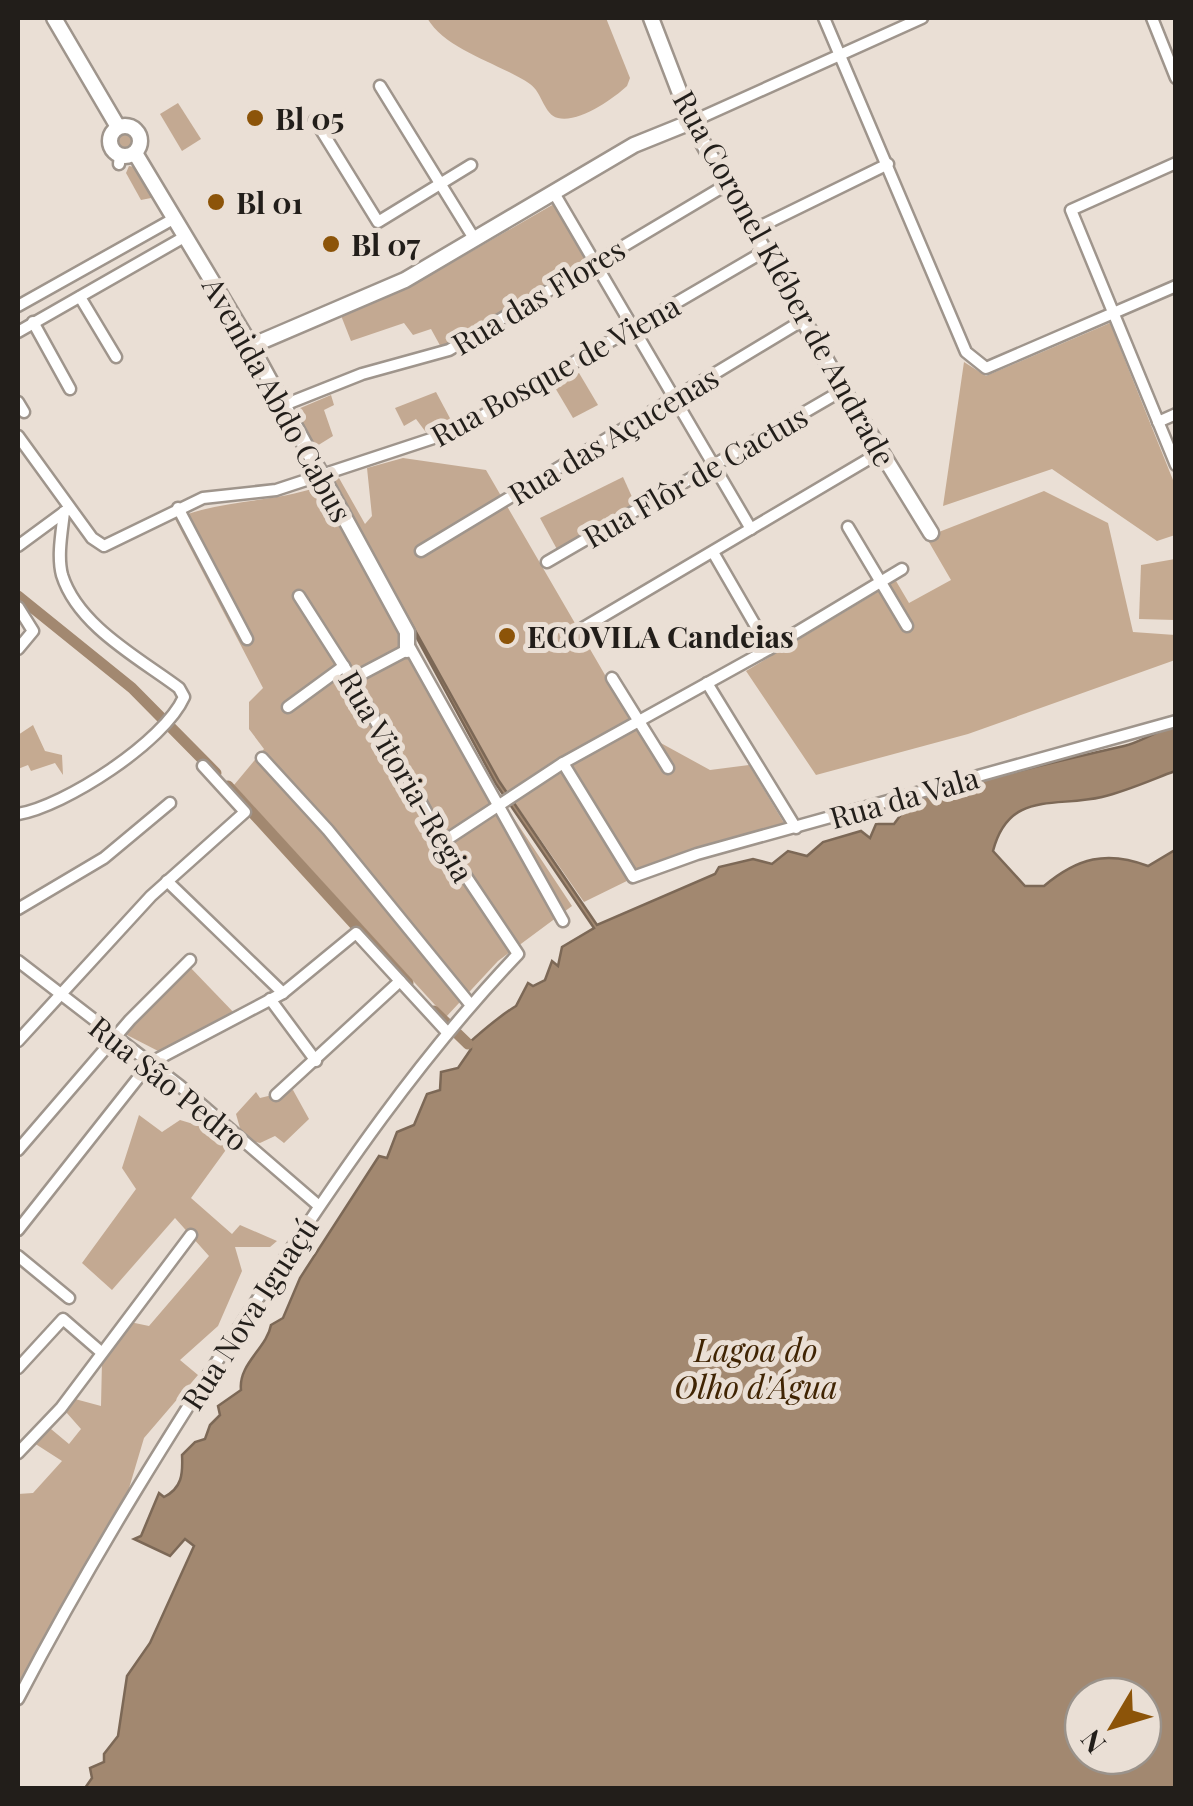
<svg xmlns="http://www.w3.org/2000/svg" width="1193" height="1806" font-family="'Playfair Display',serif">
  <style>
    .green { fill: #c3a992 }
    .forest { fill: #c5aa91 }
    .water { fill: #a28870; stroke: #7c6856; stroke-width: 2.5; fill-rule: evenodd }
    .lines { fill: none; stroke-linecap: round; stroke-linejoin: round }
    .canal { stroke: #a28870; stroke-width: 11 }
    .street-casing { stroke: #9f958c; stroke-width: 15 }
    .secondary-casing { stroke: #9f958c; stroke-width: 19 }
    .street { stroke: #fff; stroke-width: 10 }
    .secondary { stroke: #fff; stroke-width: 14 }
    .poi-dot { fill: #8c5409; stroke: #eadfd5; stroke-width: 4 }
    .labels { text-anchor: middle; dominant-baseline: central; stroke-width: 10; stroke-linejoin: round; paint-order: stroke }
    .poi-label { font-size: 30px; font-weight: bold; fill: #221e1a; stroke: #eadfd5; text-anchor: start }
    .street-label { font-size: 30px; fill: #221e1a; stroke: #eadfd5 }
    .water-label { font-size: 32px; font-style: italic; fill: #402403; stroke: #eadfd5 }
  </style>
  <rect width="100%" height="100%" fill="#eadfd5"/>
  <g class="green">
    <path d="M427,18H606L630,78L627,86C613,99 579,123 558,118C544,115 542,92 530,84C497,62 447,51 427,18Z"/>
    <path d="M178,103L201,139L182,151L160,114Z"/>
    <circle cx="125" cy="141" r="12"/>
    <path d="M129,166L135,167L156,197L141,200L126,173Z"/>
    <path d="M554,204L586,261L442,349L431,329L413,335L404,323L351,341L340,313L453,262Z"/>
    <path d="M579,373L598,405L573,418L554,386Z"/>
    <path d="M436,392L452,422L463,417L468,423L431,439L416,419L404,426L395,408Z"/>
    <path d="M331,395L334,405L324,410L333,436L312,449L291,412Z"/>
    <path d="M403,458L486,470L637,730L710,770L749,765L784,823L686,852L584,902L499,780L333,482L339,478L365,524L372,516L367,468Z"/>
    <path d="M623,477L637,508L559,553L540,518Z"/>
    <path d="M318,487L505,805L572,906L498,961L446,1017L234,785L264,749L249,729V702L263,688L175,519C217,500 271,503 318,487Z"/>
    <path d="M187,964L238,1017L162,1053L125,1034Z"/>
    <path d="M293,1090L309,1119L284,1143L275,1136L260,1143L243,1139L236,1114L256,1092L260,1098Z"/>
    <path d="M139,1115L162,1132L180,1120L200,1126L228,1147L191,1198L232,1234L240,1225L277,1241L270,1247H235L242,1271L218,1326L180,1360L198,1375L144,1438L127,1495L18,1684V1494L33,1493L62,1461L34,1443L45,1424L69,1444L81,1429L66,1412L75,1399L101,1406L102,1361L130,1322L149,1326L209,1256L175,1218L112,1290L82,1263L136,1189L122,1168Z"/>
  </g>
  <g class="forest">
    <path d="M1110,323L1175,485V535L1157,541L1052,469L943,506L964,362L986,376Z"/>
    <path d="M1044,491L1108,523L1133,632L1175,635V660L968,734L816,775L746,671L896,581L909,603L951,580L926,537Z"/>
    <path d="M1175,559V620L1139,619L1141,565Z"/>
    <path d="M33,725L45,751L62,755L63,775L55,763L31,771L28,765L18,769V735Z"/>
  </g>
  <path class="water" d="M334,485L499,781L597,925L715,874L719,867L753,859L772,864L788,851L807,856L823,842L861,831L870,838L876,824H894L911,801C980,779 1053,762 1124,746C1142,742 1158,729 1175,727V771C1151,780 1127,791 1102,797C1055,808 1009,790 993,851L1025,886H1044C1077,858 1107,850 1148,866L1175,850V1788H85L92,1778L90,1768L104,1762V1754L118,1736L127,1676L150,1643L194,1546L185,1539L170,1556L134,1539L141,1536L159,1493L164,1497C182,1488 183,1474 182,1455L195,1442L205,1439L210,1425L220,1415L218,1406L241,1390C238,1364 267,1348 271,1325L283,1318L300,1278L379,1156L387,1158L397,1132L414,1125L427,1094L440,1090L441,1072L458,1068L471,1049V1041C487,1027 498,1017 516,1006L528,983L533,986L545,980L552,961L558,966L562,947L594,928L496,784ZM1083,1696H1143V1756H1083Z"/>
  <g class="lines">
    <g class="canal">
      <path d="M18,596L132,688L216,773"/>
      <path d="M228,786L408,983"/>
      <path d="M434,1011L468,1044"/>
    </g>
    <defs>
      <g id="street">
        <path d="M824,18L966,352L986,368L1176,286"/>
        <path d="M1152,18L1176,78"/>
        <path d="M380,86L475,240"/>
        <path d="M315,120L378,222L471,165"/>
        <path d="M691,122L922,18"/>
        <path d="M1176,163L1071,210L1176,465"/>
        <path d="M119,164L120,155"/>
        <path d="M554,193L751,529"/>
        <path d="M753,230L888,164"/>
        <path d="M80,297L116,357"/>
        <path d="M18,306L175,218"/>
        <path d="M33,322L70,389"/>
        <path d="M18,332L186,236"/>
        <path d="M18,402L24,412"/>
        <path d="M284,405L362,374L449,350L726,185"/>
        <path d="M1158,422L1176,414"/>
        <path d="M18,436L92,538L104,546L203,498L276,490L458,430L765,251"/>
        <path d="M178,508L247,639"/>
        <path d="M848,527L907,626"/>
        <path d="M18,546L67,510"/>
        <path d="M421,551L805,319"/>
        <path d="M714,554L769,649"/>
        <path d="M547,562L843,390"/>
        <path d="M18,607L33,631L18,649"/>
        <path d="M583,628L879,453"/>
        <path d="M409,646L563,921"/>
        <path d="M612,678L668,768"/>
        <path d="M352,679L407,650"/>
        <path d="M707,683L796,828"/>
        <path d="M288,707L344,666"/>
        <path d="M262,758L328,830L470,1004"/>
        <path d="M563,763L633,877L697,854L1176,721"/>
        <path d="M18,814C65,806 164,742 184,697L179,688C139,658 78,626 62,575C57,556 62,531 64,512"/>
        <path d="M443,842L563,763L769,649L902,569"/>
        <path d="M167,881L283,993"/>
        <path d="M18,909L104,858L170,803"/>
        <path d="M18,961L180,1086L319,1206"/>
        <path d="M270,999L316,1061"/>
        <path d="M18,1041L151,896L245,812L203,766"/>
        <path d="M276,1095L400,981"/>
        <path d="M18,1150L130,1020L190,960"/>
        <path d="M18,1230L150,1063L283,993L356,933L446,1031"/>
        <path d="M18,1256L69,1298"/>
        <path d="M18,1368L63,1319L101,1352"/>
        <path d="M18,1453L61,1408L191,1235"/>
        <path d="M18,1699C91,1559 174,1426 261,1294C340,1174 418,1059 518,954L443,842L352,679L299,596"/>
      </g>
      <g id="secondary">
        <path d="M54,18L118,127"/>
        <path d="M651,18L691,122L843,390L931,533"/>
        <circle cx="125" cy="141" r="15"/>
        <path d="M135,153L251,346L407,632V650"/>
        <path d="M251,346L405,280L634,145L691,122"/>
      </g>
    </defs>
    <use href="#street" class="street-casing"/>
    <use href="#secondary" class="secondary-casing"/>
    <use href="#street" class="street"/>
    <use href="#secondary" class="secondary"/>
  </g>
  <g class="poi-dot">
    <circle cx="255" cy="118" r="10"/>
    <circle cx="216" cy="202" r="10"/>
    <circle cx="331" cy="244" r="10"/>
    <circle cx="507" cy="636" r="10"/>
  </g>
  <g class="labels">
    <g class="poi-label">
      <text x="275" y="118">Bl 05</text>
      <text x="236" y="202">Bl 01</text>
      <text x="351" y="244">Bl 07</text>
      <text x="527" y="636">ECOVILA Candeias</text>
    </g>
    <g class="street-label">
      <text transform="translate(785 278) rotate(61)">Rua Coronel Kléber de Andrade</text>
      <text transform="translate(538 296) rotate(-31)">Rua das Flores</text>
      <text transform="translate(555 370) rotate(-29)">Rua Bosque de Viena</text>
      <text transform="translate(278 399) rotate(61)">Avenida Abdo Cabus</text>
      <text transform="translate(613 435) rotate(-31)">Rua das Açucenas</text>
      <text transform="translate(695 476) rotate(-30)">Rua Flôr de Cactus</text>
      <text transform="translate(407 776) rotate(60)">Rua Vitoria-Regia</text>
      <text transform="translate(904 797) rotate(-16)">Rua da Vala</text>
      <text transform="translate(169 1083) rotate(39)">Rua São Pedro</text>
      <text transform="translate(249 1313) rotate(-57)">Rua Nova Iguaçú</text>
    </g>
    <g class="water-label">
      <text x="756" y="1348">Lagoa do<tspan x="756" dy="37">Olho d'Água</tspan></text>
    </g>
  </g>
  <rect width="1193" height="1806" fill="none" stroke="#221e1a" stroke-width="40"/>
  <g transform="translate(1113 1726) rotate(232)"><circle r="48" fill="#eadfd5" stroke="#9a928a" stroke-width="2.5"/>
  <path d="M0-8L18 38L0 25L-18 38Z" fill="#8c5409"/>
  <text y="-15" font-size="28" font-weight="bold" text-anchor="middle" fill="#221e1a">N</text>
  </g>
</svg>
